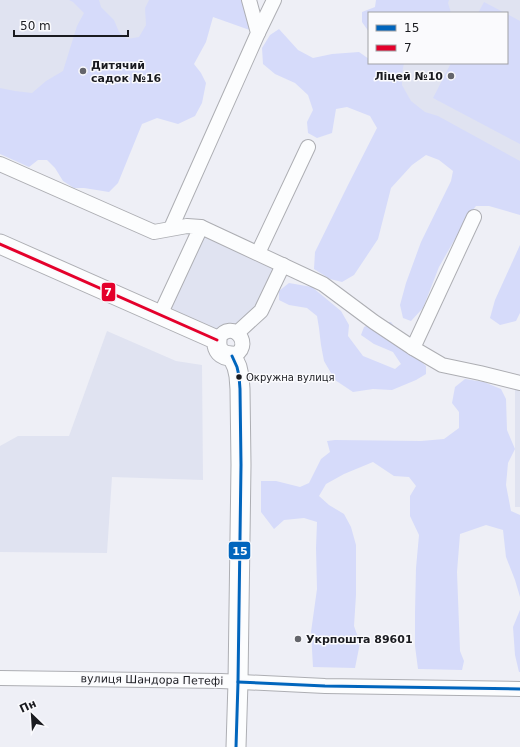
<svg xmlns="http://www.w3.org/2000/svg" width="520" height="747" font-family="'DejaVu Sans',sans-serif">
  <style>
    .built { fill: #e0e3f1 }
    .green { fill: #d6dbfa }
    .lines { fill: none; stroke-linecap: round; stroke-linejoin: round }
    .street-casing { stroke: #adaeb3; stroke-width: 16 }
    .secondary-casing { stroke: #adaeb3; stroke-width: 21 }
    .street { stroke: #fcfdfe; stroke-width: 14 }
    .secondary { stroke: #fcfdfe; stroke-width: 19 }
    .bus-1-casing { stroke: #fafafd; stroke-width: 6 }
    .bus-2-casing { stroke: #fafafd; stroke-width: 6 }
    .bus-1 { stroke: #0065bd; stroke-width: 3 }
    .bus-2 { stroke: #e4002b; stroke-width: 3 }
    .poi-dot { fill: #64656b; stroke: #fafafd; stroke-width: 1.5 }
    .bus-dot { fill: #1a1b20; stroke: #fafafd; stroke-width: 1.5 }
    .labels { text-anchor: middle; dominant-baseline: central; stroke-width: 3; stroke-linejoin: round; paint-order: stroke }
    .bus-label { font-size: 10px; fill: #1a1b20; stroke: #fafafd; text-anchor: start }
    .poi-label { font-size: 11px; font-weight: bold; fill: #1a1b20; stroke: #fafafd; text-anchor: start }
    .street-label { font-size: 11px; fill: #1a1b20; stroke: #fafafd }
    .line-badge { stroke: #fafafd; stroke-width: 1.5 }
    .badge-label { font-size: 11px; text-anchor: middle; font-weight: bold; fill: #fff }
  </style>
  <rect width="100%" height="100%" fill="#eeeff6"/>
  <g class="built">
    <path d="M0,0H180L193,10L0,132Z"/>
    <path d="M427,0H520V172L375,89L389,63H507V13H417Z"/>
    <path d="M203,231L279,266L259,308L237,328L216,335L165,313Z"/>
    <path d="M107,331L176,361L202,365L203,480L112,477L107,553L0,552V446L18,436H69Z"/>
    <rect x="515" y="390" width="5" height="117"/>
  </g>
  <g class="green">
    <path d="M69,0H99L101,7L114,20L119,32L127,39L139,37L146,25L145,8L149,0H249L258,33L213,17L206,42L194,64L201,73L206,83L202,103L195,116L178,124L157,118L142,124L118,183L109,192L84,188H74L63,181L55,168L47,160H38L29,167L0,154V88L15,91L32,93L46,81L63,71L77,26L84,13L73,2Z"/>
    <path d="M376,0H449L448,3L451,13H369V32L362,22V12L375,7Z"/>
    <path d="M484,2L505,13H478Z"/>
    <path d="M507,14L520,21V144L433,98L451,63H507Z"/>
    <path d="M279,29L298,50L313,58L332,54L359,52L369,59V63H404L402,73V85L411,101L425,112L438,116L520,161V215L489,206H476L468,216L439,267L423,308L411,321L403,318L400,305L406,283L421,242L451,181L453,171L439,160L426,155L412,165L391,188L378,239L354,275L342,282L330,279L314,269L315,252L348,185L377,128L370,116L347,107L336,109L332,133L317,138L308,133L307,122L313,110L308,95L295,83L275,74L263,64L262,48L270,35Z"/>
    <path d="M520,245V313L516,321L500,325L490,318L495,300Z"/>
    <path d="M289,283L312,287L341,311L349,325L348,336L363,356L395,369L401,364L393,352L374,344L361,335L364,327L374,322H391L418,359L426,366V374L416,380L392,390L373,389L353,392L335,380L324,361L321,345L319,328L317,316L307,308L289,305L279,300V291Z"/>
    <path d="M465,379L484,382L501,389L506,399L507,430L515,449L508,463L506,485L511,511L520,515V597L515,580L506,557L503,530L486,525L460,534L457,572L460,651L464,661L462,670L418,669L415,646V612L416,568L419,535L410,516V496L416,486L409,477L394,476L373,462L344,474L326,484L319,496L329,505L344,514L351,527L356,545V595L354,626L360,643L355,668L313,667L311,632L317,589L316,548L317,522L304,518L284,520L274,529L261,512V481H276L300,487L309,483L321,459L330,452L327,441L335,440L421,441L444,439L459,428V412L452,403L455,387Z"/>
    <path d="M520,610V672H519L515,655L513,627Z"/>
  </g>
  <g class="lines">
    <defs>
      <g id="street">
        <path d="M258,33L274,0"/>
        <path d="M0,164L154,232L187,226L201,227L160,315"/>
        <path d="M201,227L323,284L374,322L413,348L442,365L480,373L520,383"/>
        <path d="M171,228L258,33L249,0"/>
        <path d="M258,253L308,147"/>
        <path d="M237,333L261,311L283,265"/>
        <path d="M217,340C233,315 256,348 232,356"/>
        <path d="M413,348L474,217"/>
        <path d="M0,678L221,681L325,686L520,689"/>
      </g>
      <path id="secondary" d="M0,244L217,340C216,350 221,356 232,356L237,367L239,376L240,389L241,465L238,682L236,747"/>
    </defs>
    <use href="#street" class="street-casing"/>
    <use href="#secondary" class="secondary-casing"/>
    <use href="#street" class="street"/>
    <use href="#secondary" class="secondary"/>
    <defs>
      <g id="bus-1">
        <path d="M232,356L237,367L239,376L240,389L241,465L238,682L236,747"/>
        <path d="M238,682L325,686L520,689"/>
      </g>
      <path id="bus-2" d="M0,244L217,340"/>
    </defs>
    <use href="#bus-1" class="bus-1-casing"/>
    <use href="#bus-2" class="bus-2-casing"/>
    <use href="#bus-1" class="bus-1"/>
    <use href="#bus-2" class="bus-2"/>
  </g>
  <g class="poi-dot">
    <circle cx="83" cy="71" r="4"/>
    <circle cx="451" cy="76" r="4"/>
    <circle cx="298" cy="639" r="4"/>
  </g>
  <circle class="bus-dot" cx="239" cy="377" r="3.5"/>
  <g class="labels">
    <g class="bus-label">
      <text x="246" y="377">Окружна вулиця</text>
    </g>
    <g class="poi-label">
      <text x="91" y="65">Дитячий<tspan x="91" dy="13">садок №16</tspan></text>
      <text x="443" y="76" text-anchor="end">Ліцей №10</text>
      <text x="306" y="639">Укрпошта 89601</text>
    </g>
    <g class="street-label">
      <text transform="translate(152 680) rotate(1)">вулиця Шандора Петефі</text>
    </g>
  </g>
  <g class="line-badge">
    <rect x="101" y="282" width="15" height="20" rx="4" fill="#e4002b"/>
    <rect x="228" y="541" width="23" height="19" rx="4" fill="#0065bd"/>
  </g>
  <g class="badge-label">
    <text x="108" y="296">7</text>
    <text x="240" y="555">15</text>
  </g>
  <rect x="368" y="12" width="140" height="52" fill="#fafafd" stroke="#a0a1a5"/>
  <rect x="376" y="25" width="20" height="6" fill="#0065bd" stroke="#a0a1a5"/>
  <text x="404" y="32" font-size="12" fill="#1a1b20">15</text>
  <rect x="376" y="45" width="20" height="6" fill="#e4002b" stroke="#a0a1a5"/>
  <text x="404" y="52" font-size="12" fill="#1a1b20">7</text>
  <g transform="translate(32 715) rotate(335)" stroke="#fafafd" stroke-width="3" paint-order="stroke">
  <path d="M0-3L7 15L0 10L-7 15Z" fill="#1a1b20"/>
  <text y="-6" font-size="11" font-weight="bold" text-anchor="middle" fill="#1a1b20">Пн</text>
  </g>
  <path d="M14 30v6h114v-6" fill="none" stroke="#1a1b20" stroke-width="2"/>
  <text x="20" y="30" font-size="12" fill="#1a1b20" stroke="#fafafd" stroke-width="3" paint-order="stroke">50 m</text>
</svg>
